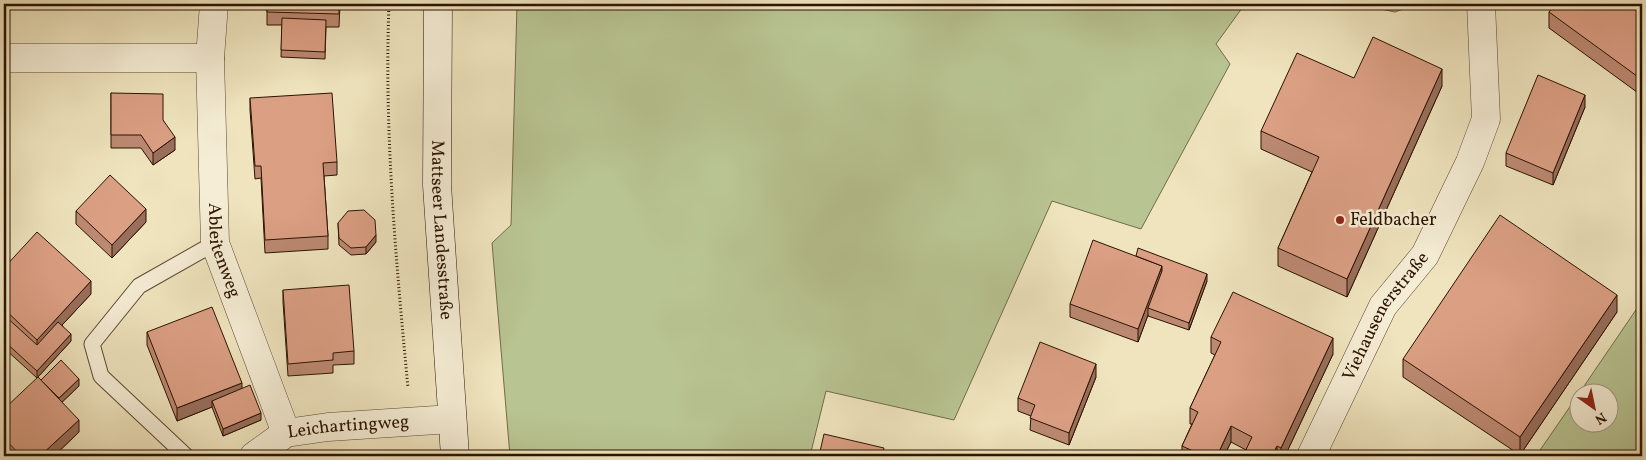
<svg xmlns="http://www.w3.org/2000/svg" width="1646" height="460" font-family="Vollkorn,serif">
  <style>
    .green { fill: #b8c492; stroke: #726c49 }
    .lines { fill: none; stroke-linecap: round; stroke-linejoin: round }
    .service-casing { stroke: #5c4730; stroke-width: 17 }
    .minor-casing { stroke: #5c4730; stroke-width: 29 }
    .secondary-casing { stroke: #2b1300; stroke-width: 29 }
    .path { stroke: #2b1300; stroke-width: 3; stroke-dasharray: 1 2.5; stroke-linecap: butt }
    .service { stroke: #f5edd5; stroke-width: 15 }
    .minor { stroke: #f5edd5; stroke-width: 28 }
    .secondary { stroke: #f5edd5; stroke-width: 28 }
    .wall { fill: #bc8972; stroke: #2b1300 }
    .shaded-wall { fill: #996f5c; stroke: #2b1300 }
    .building { fill: #db9f84; stroke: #2b1300 }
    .poi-dot { fill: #8f2418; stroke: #f5edd5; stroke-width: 2 }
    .labels { text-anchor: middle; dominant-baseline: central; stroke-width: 5; stroke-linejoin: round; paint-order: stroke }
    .poi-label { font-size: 18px; fill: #2b1300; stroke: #f5edd5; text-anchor: start }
    .street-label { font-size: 18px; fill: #2b1300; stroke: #f5edd5 }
  </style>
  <rect width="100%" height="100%" fill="#efe4be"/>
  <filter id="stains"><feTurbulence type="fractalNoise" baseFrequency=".004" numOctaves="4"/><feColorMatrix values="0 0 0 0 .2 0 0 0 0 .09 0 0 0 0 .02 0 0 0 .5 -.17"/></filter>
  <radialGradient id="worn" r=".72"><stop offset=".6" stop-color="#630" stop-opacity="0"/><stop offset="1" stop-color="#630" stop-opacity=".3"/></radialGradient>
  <g class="green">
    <path d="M517,4H1245L1216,44L1230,64L1141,229L1052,201L954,420L826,391L810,456H510L492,243L511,225Z"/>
    <path d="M1357,4H1417L1395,12Z"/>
    <path d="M1642,301V456H1536L1578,395V422H1608V392H1580Z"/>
  </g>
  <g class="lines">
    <defs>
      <path id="service" d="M186,456L101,376L92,344L139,286L215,243"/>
      <g id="minor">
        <path id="s1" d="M214,4L210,58L215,243L286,433"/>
        <path d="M4,58H210"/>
        <path id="s2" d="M254,456L286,433L328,427L452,419"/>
        <path id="s3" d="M1311,456L1383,306L1425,255L1470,162L1486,119L1481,4"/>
      </g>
      <g id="secondary">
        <path id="s4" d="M438,4L437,185L455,456"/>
      </g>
    </defs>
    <use href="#service" class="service-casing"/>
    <use href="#minor" class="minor-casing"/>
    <use href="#secondary" class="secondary-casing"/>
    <path class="path" d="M389,4C384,132 396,261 408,388"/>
    <use href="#service" class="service"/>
    <use href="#minor" class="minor"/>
    <use href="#secondary" class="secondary"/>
  </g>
  <g class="wall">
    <path d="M4,4H54L4,7Z"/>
    <path d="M267,4H340L339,27H326L325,59L281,57L282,25H267Z"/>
    <path d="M1642,4L1641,95L1549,28V12Z"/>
    <path d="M1354,78L1442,86L1347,297L1278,266V248L1312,172L1261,149V131Z"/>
    <path d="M111,93L163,120L175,150L153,165L141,148H111Z"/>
    <path d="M250,98L337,162V175L324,176L328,236V249L265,253L261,178L255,179L250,110Z"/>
    <path d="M1585,107L1553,185L1506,166V153Z"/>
    <path d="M76,211L146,222L112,258L76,224Z"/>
    <path d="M338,223L376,242L366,254L351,255L339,245Z"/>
    <path d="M1136,256L1207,281L1189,330L1148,316V315L1138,342L1070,317V304Z"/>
    <path d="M4,268L91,294L62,325L71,341L37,378L4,348Z"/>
    <path d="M283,290L354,351V364L333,365V373L288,376L283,302Z"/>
    <path d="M1617,312L1520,455L1403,377V359Z"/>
    <path d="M147,332L242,389L261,420L223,436L212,407L177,421L147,345Z"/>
    <path d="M1211,337L1333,354L1285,456H1243L1246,450L1231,442L1224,456H1182V446L1192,424H1190V408L1215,355L1211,353Z"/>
    <path d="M1096,377L1069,445L1030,430L1031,416L1018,411V398Z"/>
    <path d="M41,380L79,386L62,402L79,432L54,456H9L4,450V409Z"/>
  </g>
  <g class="shaded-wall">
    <path d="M1442,69V86L1347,297V279Z"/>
    <path d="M1642,77V93L1641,95V79Z"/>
    <path d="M1585,95V107L1553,185V173Z"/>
    <path d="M175,137V150L153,165V153Z"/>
    <path d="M146,209V222L112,258V245Z"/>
    <path d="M376,235V242L366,254V247Z"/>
    <path d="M1162,266V278L1148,308V315L1138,342V329Z"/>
    <path d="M1207,274V281L1189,330V323Z"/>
    <path d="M91,281V294L37,352V340Z"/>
    <path d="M1617,295V312L1520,455V437Z"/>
    <path d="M71,334V341L37,378V371Z"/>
    <path d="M1333,338V354L1285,456H1281V448Z"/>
    <path d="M1096,364V377L1069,445V433Z"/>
    <path d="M79,379V386L56,408V401Z"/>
    <path d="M242,383V396L212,401V407L177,421V408Z"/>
    <path d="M261,413V420L223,436V429Z"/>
    <path d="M79,420V432L54,456H40Z"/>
    <path d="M1231,426V442L1224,456H1217Z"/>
    <path d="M1277,446V456H1272Z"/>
  </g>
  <g class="building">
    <path d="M267,4H339V14L267,12Z"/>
    <path d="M1555,4H1642V77L1641,79L1549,12Z"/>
    <path d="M282,18L326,20L325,52L281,50Z"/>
    <path d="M1373,37L1442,69L1347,279L1278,248L1319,157L1261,131L1297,53L1354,78Z"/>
    <path d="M1538,75L1585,95L1553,173L1506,153Z"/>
    <path d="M111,93L163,94V120L175,137L153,153L141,135H111Z"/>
    <path d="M332,93L337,162L323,163L328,236L265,240L261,166H255L250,98Z"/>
    <path d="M110,175L146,209L112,245L76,211Z"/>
    <path d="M364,210L375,220L376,235L366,247L351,248L339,238L338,223L348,211Z"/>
    <path d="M1500,215L1617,295L1520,437L1403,359Z"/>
    <path d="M37,232L91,281L37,340L4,309V268Z"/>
    <path d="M1093,240L1162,266L1138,329L1070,304Z"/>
    <path d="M1138,248L1207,274L1189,323L1148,308L1162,271V266L1136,256Z"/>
    <path d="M349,285L354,351L333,353V360L288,364L283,290Z"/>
    <path d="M1233,292L1333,338L1281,448L1277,446L1272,456H1243L1252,437L1231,426L1217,456H1204L1182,446L1198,412L1190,408L1221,342L1211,337Z"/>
    <path d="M212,307L242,383L177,408L147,332Z"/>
    <path d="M4,315L37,345L58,322L71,334L37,371L4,341Z"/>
    <path d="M1040,342L1096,364L1069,433L1030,418L1035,405L1018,398Z"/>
    <path d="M61,360L79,379L59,398L41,380Z"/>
    <path d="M38,377L79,420L40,456H21L4,438V409Z"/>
    <path d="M250,385L261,413L223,429L212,401Z"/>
    <path d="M824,434L884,448L882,456H819Z"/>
    <path d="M1129,454L1138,456H1128Z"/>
  </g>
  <circle class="poi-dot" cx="1340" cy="220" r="5"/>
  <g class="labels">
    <g class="poi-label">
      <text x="1350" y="220">Feldbacher</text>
    </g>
    <g class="street-label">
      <text stroke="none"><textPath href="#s4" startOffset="226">Mattseer Landesstraße</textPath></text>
      <text stroke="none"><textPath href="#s1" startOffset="248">Ableitenweg</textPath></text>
      <text stroke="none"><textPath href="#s3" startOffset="159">Viehausenerstraße</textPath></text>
      <text stroke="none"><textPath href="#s2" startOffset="102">Leichartingweg</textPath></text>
    </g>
  </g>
  <rect width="1646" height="460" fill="none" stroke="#efe4be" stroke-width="20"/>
  <rect x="5" y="5" width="1636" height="450" fill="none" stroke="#2b1300" stroke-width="2.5"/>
  <rect x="10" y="10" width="1626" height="440" fill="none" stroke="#2b1300"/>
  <g transform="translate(1594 408) rotate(147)"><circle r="24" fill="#f5edd5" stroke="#a49680"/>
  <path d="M0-4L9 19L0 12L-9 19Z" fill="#8f2418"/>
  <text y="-8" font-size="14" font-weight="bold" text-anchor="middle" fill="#2b1300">N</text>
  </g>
  <rect width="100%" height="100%" filter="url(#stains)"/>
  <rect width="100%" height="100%" fill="url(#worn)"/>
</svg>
